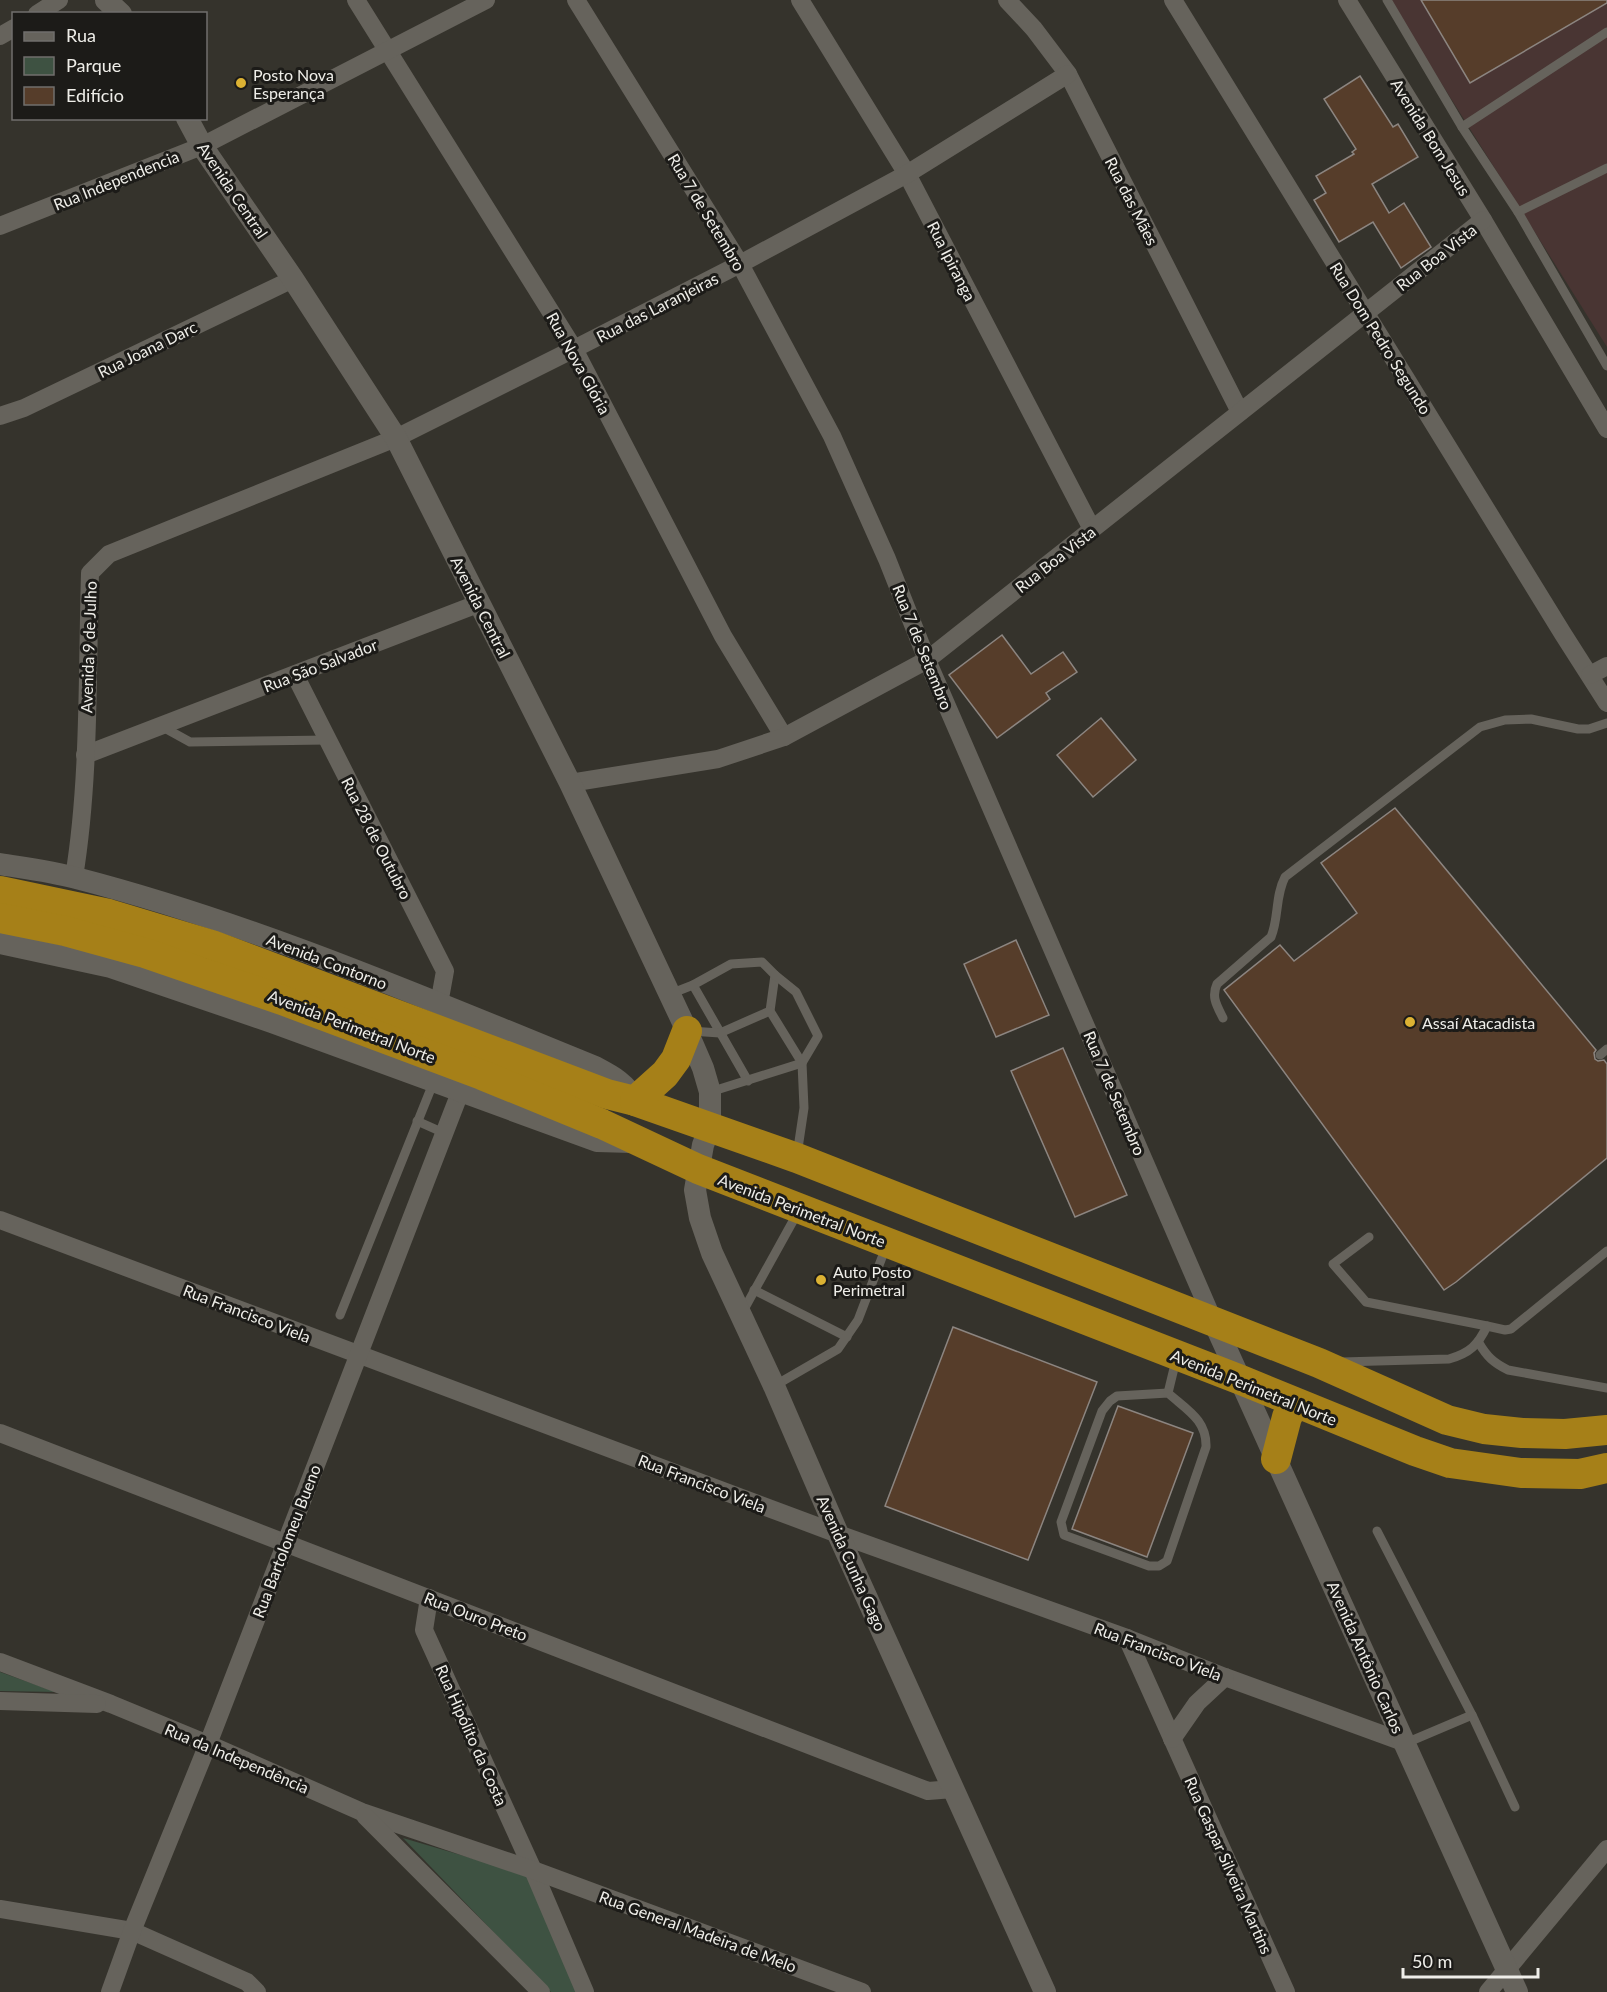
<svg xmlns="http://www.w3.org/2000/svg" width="1607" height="1992" font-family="Lato,sans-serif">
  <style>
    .industrial { fill: #493533 }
    .green { fill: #3e5242 }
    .building { fill: #563d2a; stroke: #8c8580; stroke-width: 1.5 }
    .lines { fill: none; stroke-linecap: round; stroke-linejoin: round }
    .service { stroke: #66635c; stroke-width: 9 }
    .minor { stroke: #66635c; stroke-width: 18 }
    .tertiary { stroke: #66635c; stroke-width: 22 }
    .trunk { stroke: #a68018; stroke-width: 30 }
    .poi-dot { fill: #dcb233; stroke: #1c1b18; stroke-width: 2 }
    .labels { text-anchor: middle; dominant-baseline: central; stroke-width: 6; stroke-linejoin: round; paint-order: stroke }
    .poi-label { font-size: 16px; fill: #efeee9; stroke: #1c1b18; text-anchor: start }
    .street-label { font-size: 16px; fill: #efeee9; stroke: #1c1b18 }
  </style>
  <rect width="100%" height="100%" fill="#35332c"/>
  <path class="industrial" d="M1389,0H1607V347Z"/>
  <g class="green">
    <path d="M0,1672L56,1692L0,1691Z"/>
    <path d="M403,1838L529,1875L577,1992H551Z"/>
  </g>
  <g class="building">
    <path d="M1421,0H1607V3L1470,83Z"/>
    <path d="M1360,76L1393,127L1398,124L1418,157L1372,184L1389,213L1404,203L1431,247L1401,268L1373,222L1339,242L1314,200L1326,193L1316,176L1354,154L1352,152L1356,149L1324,99Z"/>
    <path d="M1002,635L1031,674L1063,652L1077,672L1046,693L1050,699L997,738L949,675Z"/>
    <path d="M1101,718L1136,760L1093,797L1057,755Z"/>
    <path d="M1395,808L1596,1050L1594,1053L1595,1059L1598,1061L1604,1060L1607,1064V1158L1456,1282L1444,1290L1224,990L1280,945L1294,961L1357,913L1321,863Z"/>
    <path d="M1016,940L1049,1015L996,1037L964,964Z"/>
    <path d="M1063,1048L1127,1195L1075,1217L1011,1071Z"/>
    <path d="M953,1327L1097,1382L1028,1560L885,1506Z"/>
    <path d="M1118,1406L1193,1433L1147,1557L1072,1529Z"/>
  </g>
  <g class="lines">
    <g class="service">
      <path d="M1387,0L1462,127L1518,212L1607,366"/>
      <path d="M1462,127L1607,32"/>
      <path d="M1518,212L1607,168"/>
      <path d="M161,726L190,742L328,740"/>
      <path d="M693,985L748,1081"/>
      <path d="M670,994L693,985L731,964L762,962L775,975L770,1011L802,1063L804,1108L797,1155"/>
      <path d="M1223,1018C1217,1006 1211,997 1217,984L1271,937C1279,918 1275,896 1285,877L1480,727L1505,720L1531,719L1578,729H1589L1607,723"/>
      <path d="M690,1031L720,1033L770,1011"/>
      <path d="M1600,1055L1607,1049"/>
      <path d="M710,1092L802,1063L818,1036L796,992L775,975"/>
      <path d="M417,1121L444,1133"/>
      <path d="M754,1290L847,1337"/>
      <path d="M742,1313L798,1212"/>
      <path d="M340,1315L434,1081"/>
      <path d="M1487,1326L1505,1330L1511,1329L1607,1251"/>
      <path d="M1479,1343C1487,1357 1494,1363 1508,1370L1607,1388"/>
      <path d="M1342,1362L1449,1359C1470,1353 1478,1345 1487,1326L1366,1302L1333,1264L1369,1237"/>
      <path d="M774,1386L838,1349L858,1320L886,1247"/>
      <path d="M1168,1393C1187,1410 1207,1420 1206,1447L1167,1561L1159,1566H1149L1064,1535L1061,1522L1102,1411L1110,1401L1117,1396Z"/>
      <path d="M1168,1393L1176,1360"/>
      <path d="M1377,1531L1472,1715L1406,1743"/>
      <path d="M1472,1715L1515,1807"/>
    </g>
    <g class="minor">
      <path d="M356,0L574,349L723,636L784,737"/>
      <path d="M576,0L740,264L832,436L887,559L927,660L1214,1322"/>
      <path d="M800,0L907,174L1092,529"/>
      <path d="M1007,0L1034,29L1068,74L1240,412"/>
      <path d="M1173,0L1563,634L1607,703"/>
      <path d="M1347,0L1483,220L1607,429"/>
      <path d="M37,14L59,0"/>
      <path d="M0,36L14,28"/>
      <path d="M0,226L202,146L486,0"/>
      <path d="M0,416L24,408L293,279"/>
      <path d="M295,675L445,971L439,1004"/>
      <path d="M1590,675L1607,666"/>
      <path d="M85,755L480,603"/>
      <path d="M570,783L718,759L784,737L927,660L1483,220"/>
      <path d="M74,877C90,780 87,672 90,573L109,554L396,438L574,349L740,264L907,174L1068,74"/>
      <path d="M0,1220L838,1534L1127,1638L1225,1677L1406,1743"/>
      <path d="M0,1433L928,1791L953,1789"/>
      <path d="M429,1598L424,1630L533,1870L585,1992"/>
      <path d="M1127,1638L1286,1992"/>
      <path d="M0,1662L111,1704L208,1744L362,1812L533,1870L862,1992"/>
      <path d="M0,1701L97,1704"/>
      <path d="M1172,1739L1197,1703L1225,1677"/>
      <path d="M365,1816L541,1992"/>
      <path d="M0,1909L132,1931L247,1982L257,1992"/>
      <path d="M110,1992L132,1931L208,1744L461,1090"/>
      <path d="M1488,1992L1607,1849"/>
    </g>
    <g class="tertiary">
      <path d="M106,0L121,14"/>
      <path d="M187,118L202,146L293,279L396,438L570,783L687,1031L703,1068L710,1092V1127L703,1145L695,1190L700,1218L712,1253L774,1386L838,1534L1045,1992"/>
      <path d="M0,864C25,868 51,871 76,878C254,924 425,998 595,1067C612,1076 626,1083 635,1101"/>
      <path d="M0,943L111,967L272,1022L597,1141L632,1142"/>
      <path d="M1214,1322L1517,1992"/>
    </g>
    <g class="trunk">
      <path d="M0,891L109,914L212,945L607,1094L635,1101L797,1158L1319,1363L1447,1420L1484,1429L1522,1433L1565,1434L1607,1430"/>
      <path d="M0,918L65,931L145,953L282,1000L482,1075L602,1124L698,1169L1241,1380L1415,1451L1450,1463L1521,1473L1580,1474L1607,1468"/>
      <path d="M635,1101L665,1074L676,1059L687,1031"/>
      <path d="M1276,1459L1287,1417L1295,1403"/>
    </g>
  </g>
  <g class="poi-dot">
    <circle cx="241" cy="83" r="6"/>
    <circle cx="1410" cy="1022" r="6"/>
    <circle cx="821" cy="1280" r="6"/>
  </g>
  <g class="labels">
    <g class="poi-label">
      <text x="253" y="74">Posto Nova<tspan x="253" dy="18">Esperança</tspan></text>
      <text x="1422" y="1022">Assaí Atacadista</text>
      <text x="833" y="1271">Auto Posto<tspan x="833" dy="18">Perimetral</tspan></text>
    </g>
    <g class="street-label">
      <text transform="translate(1431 137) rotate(58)">Avenida Bom Jesus</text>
      <text transform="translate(116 180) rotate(-22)">Rua Independencia</text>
      <text transform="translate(233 190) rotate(56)">Avenida Central</text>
      <text transform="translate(1132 201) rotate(63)">Rua das Mães</text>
      <text transform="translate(707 212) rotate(59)">Rua 7 de Setembro</text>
      <text transform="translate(1436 257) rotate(-38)">Rua Boa Vista</text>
      <text transform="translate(952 261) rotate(63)">Rua Ipiranga</text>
      <text transform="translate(657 307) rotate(-27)">Rua das Laranjeiras</text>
      <text transform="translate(1381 338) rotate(58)">Rua Dom Pedro Segundo</text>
      <text transform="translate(147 349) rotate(-26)">Rua Joana Darc</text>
      <text transform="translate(579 363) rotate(61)">Rua Nova Glória</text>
      <text transform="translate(1055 559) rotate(-38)">Rua Boa Vista</text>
      <text transform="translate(481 607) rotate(63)">Avenida Central</text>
      <text transform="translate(88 647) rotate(-88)">Avenida 9 de Julho</text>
      <text transform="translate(923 647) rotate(68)">Rua 7 de Setembro</text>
      <text transform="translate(320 665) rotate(-21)">Rua São Salvador</text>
      <text transform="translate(377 838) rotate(63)">Rua 28 de Outubro</text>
      <text transform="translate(327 961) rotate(21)">Avenida Contorno</text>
      <text transform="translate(352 1026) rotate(21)">Avenida Perimetral Norte</text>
      <text transform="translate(1115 1093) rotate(67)">Rua 7 de Setembro</text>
      <text transform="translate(802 1210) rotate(21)">Avenida Perimetral Norte</text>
      <text transform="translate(247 1313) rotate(21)">Rua Francisco Viela</text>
      <text transform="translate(1254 1387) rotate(22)">Avenida Perimetral Norte</text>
      <text transform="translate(702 1483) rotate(21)">Rua Francisco Viela</text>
      <text transform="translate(286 1541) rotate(-69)">Rua Bartolomeu Bueno</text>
      <text transform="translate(852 1563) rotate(66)">Avenida Cunha Gago</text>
      <text transform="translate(476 1616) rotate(21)">Rua Ouro Preto</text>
      <text transform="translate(1158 1651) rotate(21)">Rua Francisco Viela</text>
      <text transform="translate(1366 1657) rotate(66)">Avenida Antônio Carlos</text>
      <text transform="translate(472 1735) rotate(66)">Rua Hipólito da Costa</text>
      <text transform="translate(237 1758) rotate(23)">Rua da Independência</text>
      <text transform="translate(1229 1865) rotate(66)">Rua Gaspar Silveira Martins</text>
      <text transform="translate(698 1931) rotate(20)">Rua General Madeira de Melo</text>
    </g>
  </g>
  <rect x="12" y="12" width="195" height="108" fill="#1c1b18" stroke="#706f6c" stroke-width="1.5"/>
  <rect x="24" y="32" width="30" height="9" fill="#66635c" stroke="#706f6c" stroke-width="1.5"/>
  <text x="66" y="42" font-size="18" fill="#efeee9">Rua</text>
  <rect x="24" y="57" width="30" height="18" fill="#3e5242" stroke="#706f6c" stroke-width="1.5"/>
  <text x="66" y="72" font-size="18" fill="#efeee9">Parque</text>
  <rect x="24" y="87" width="30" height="18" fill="#563d2a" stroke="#706f6c" stroke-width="1.5"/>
  <text x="66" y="102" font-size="18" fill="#efeee9">Edifício</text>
  <path d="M1403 1968v9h135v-9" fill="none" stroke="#efeee9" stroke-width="3"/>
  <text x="1412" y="1968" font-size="18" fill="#efeee9" stroke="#1c1b18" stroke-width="4.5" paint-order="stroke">50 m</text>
</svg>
